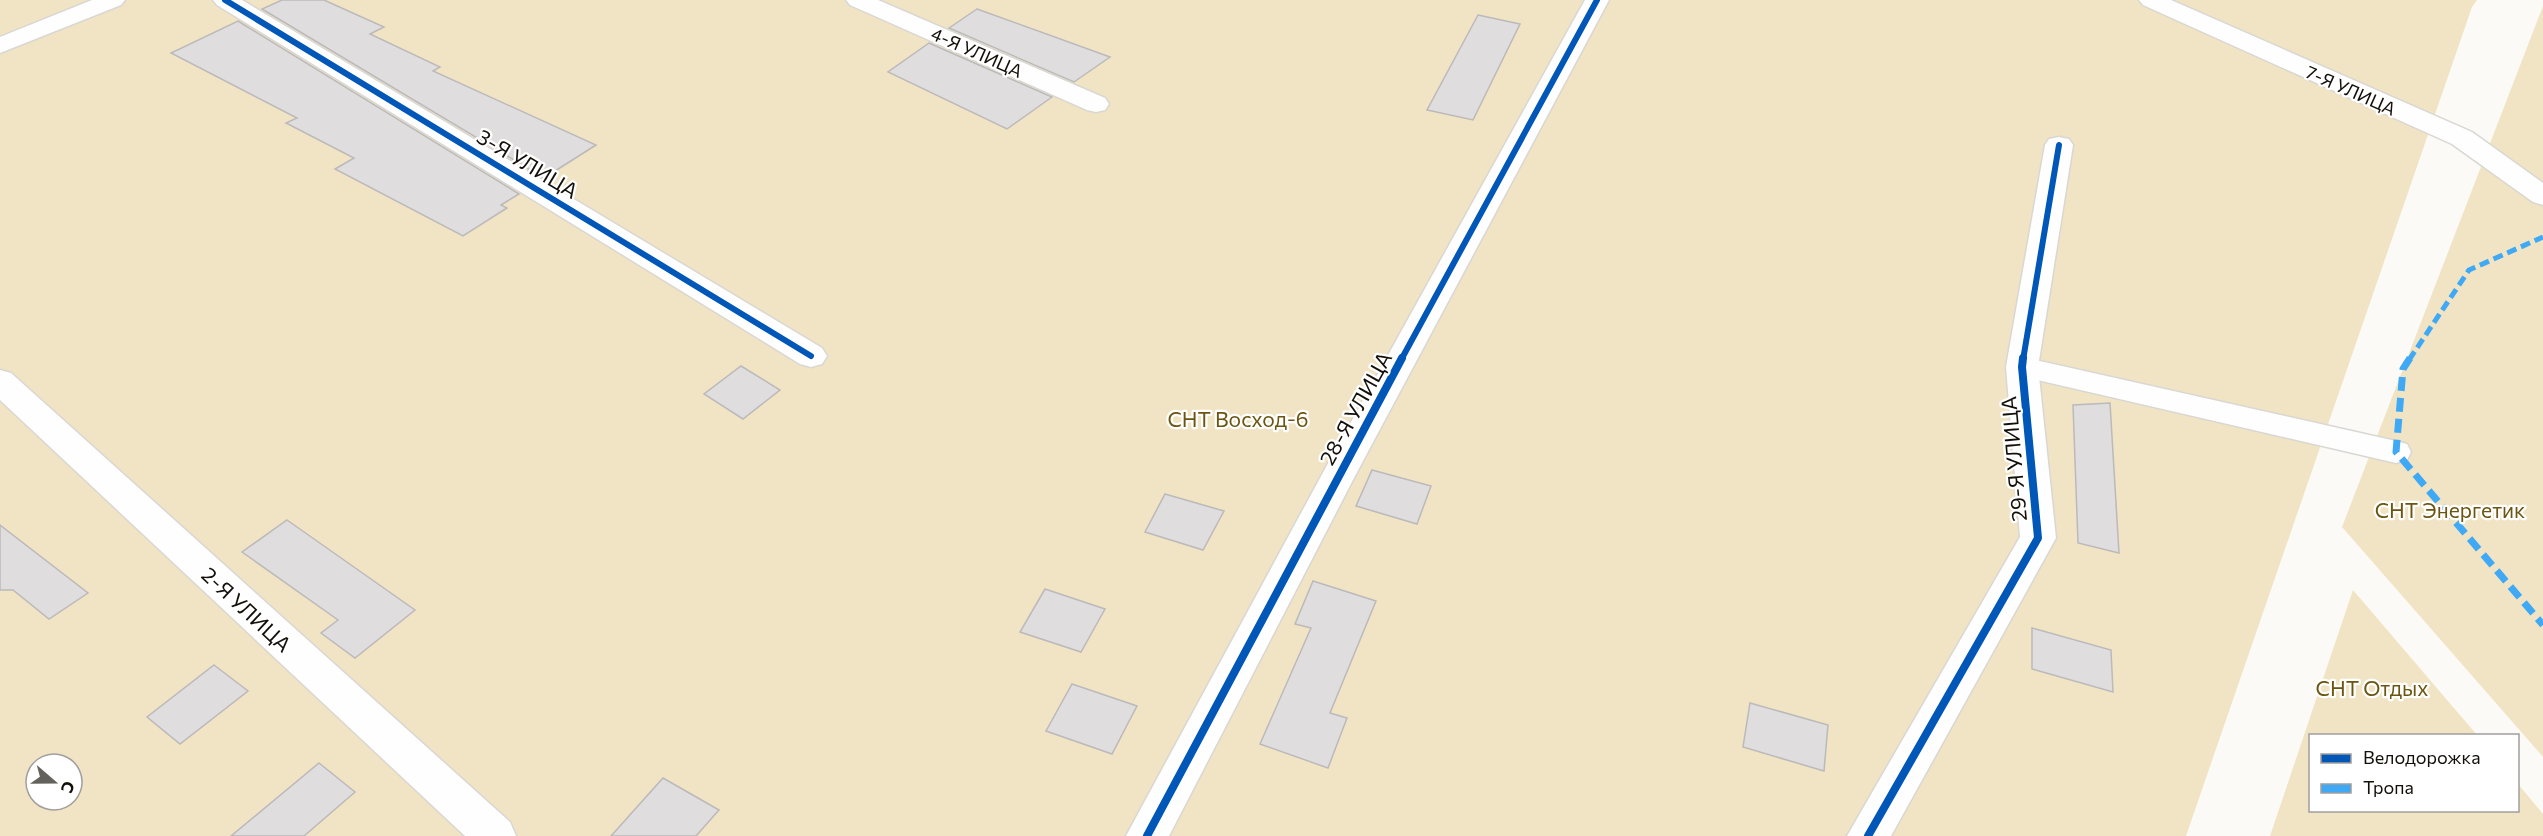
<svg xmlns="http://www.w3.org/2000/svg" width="2543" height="836" font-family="Commissioner,sans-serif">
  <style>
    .green { fill: #f1e4c4; fill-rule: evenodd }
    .building { fill: #e0dddf; stroke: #bbb9ba; stroke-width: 1.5 }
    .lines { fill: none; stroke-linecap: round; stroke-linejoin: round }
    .lane-casing { stroke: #d9d7d2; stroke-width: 3 }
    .street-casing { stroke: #d9d7d2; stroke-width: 3 }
    .lane { fill: #fefefe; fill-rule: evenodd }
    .street { fill: #fefefe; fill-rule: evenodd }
    .quiet-far1 { stroke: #3fa9f5; stroke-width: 5; stroke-dasharray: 10 5; stroke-linecap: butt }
    .quiet { stroke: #3fa9f5; stroke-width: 7; stroke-dasharray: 14 7; stroke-linecap: butt }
    .cycleway-far1-casing { stroke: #fff; stroke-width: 9 }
    .cycleway-casing { stroke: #fff; stroke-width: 12 }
    .cycleway-far1 { stroke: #0057b8; stroke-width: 6 }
    .cycleway { stroke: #0057b8; stroke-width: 8 }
    .labels { text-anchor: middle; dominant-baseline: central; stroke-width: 4.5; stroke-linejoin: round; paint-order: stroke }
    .far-street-label { font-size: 18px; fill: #13100a; stroke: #fff }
    .street-label { font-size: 21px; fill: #13100a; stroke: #fff }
    .park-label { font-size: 21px; fill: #6c5510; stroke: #fff }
  </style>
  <rect width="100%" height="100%" fill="#fbfaf6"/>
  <g class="green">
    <path d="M0,0H2477L2472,7L2186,836H0ZM36,764H72V800H36Z"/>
    <path d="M2543,6V757L2342,527Z"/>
    <path d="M2353,590L2477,735L2310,736V810H2518V784L2543,814V836H2270Z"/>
  </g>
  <g class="building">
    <path d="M282,0H324L384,27L370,34L440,67L433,71L596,145L544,178L262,9Z"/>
    <path d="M977,9L1110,57L1074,82L949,28Z"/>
    <path d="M1478,15L1520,24L1473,120L1427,110Z"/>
    <path d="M238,21L519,194L501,205L507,208L463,236L335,169L354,158L286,123L297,118L171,53Z"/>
    <path d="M929,43L1052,97L1007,129L888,72Z"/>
    <path d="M741,366L780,390L743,419L704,394Z"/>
    <path d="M2110,403L2119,553L2078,543L2073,405Z"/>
    <path d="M1372,470L1431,486L1417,524L1356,506Z"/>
    <path d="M1165,494L1224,511L1203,550L1145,532Z"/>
    <path d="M287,520L415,610L355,658L321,633L338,620L242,552Z"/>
    <path d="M0,525L88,593L49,619L13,590H0Z"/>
    <path d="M1313,581L1376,601L1330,713L1347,718L1328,768L1260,744L1311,628L1295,624Z"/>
    <path d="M1045,589L1105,609L1081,652L1020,632Z"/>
    <path d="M2032,628L2111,650L2113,692L2032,669Z"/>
    <path d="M214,665L248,691L180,744L147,717Z"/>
    <path d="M1072,684L1137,706L1112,754L1046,731Z"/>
    <path d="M1750,703L1828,725L1824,771L1743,747Z"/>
    <path d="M319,763L355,792L304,836H231Z"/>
    <path d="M663,778L719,810L696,836H611Z"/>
  </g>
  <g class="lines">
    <defs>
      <path id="lane" d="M2022,357L2396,441L2407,444L2411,452L2407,460L2396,463L2012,374L2008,367L2012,360Z"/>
      <g id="street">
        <path d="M92,0H125L121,5L0,53V37Z"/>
        <path d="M213,0H242L822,348L827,356L822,364L811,367L800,364L217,5Z"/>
        <path d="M846,0H878L1105,98L1109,104L1105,110L1096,112L1087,110L850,5Z"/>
        <path d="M1585,0H1609L1355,476L1169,836H1126L1326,467Z"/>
        <path d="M2139,0H2171L2472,132L2543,183V205L2533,202L2452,144L2143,5Z"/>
        <path d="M2059,137L2069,139L2073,145L2038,367L2056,538L1891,836H1847L2020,537L2006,367L2045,145L2049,139Z"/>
        <path d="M0,370L11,373L510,822L516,836H465L0,400Z"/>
      </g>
    </defs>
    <use href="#lane" class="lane-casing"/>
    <use href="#street" class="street-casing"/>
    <use href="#lane" class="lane"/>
    <use href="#street" class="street"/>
    <path class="quiet-far1" d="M2409,360L2469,270L2543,237"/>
    <path class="quiet" d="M2410,358L2403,369L2396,452L2543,625"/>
    <defs>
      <g id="cycleway-far1">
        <path d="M225,0L811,356"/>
        <path d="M1401,360L1597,0"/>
        <path d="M2023,360L2059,145"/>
      </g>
      <g id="cycleway">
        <path d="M1147,836L1402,358"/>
        <path d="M1868,836L2038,538L2022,367L2023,358"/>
      </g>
    </defs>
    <use href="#cycleway-far1" class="cycleway-far1-casing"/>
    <use href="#cycleway" class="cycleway-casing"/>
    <use href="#cycleway-far1" class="cycleway-far1"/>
    <use href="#cycleway" class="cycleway"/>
  </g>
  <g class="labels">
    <g class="far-street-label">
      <text transform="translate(977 52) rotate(24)">4-Я УЛИЦА</text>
      <text transform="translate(2351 90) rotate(24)">7-Я УЛИЦА</text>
    </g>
    <g class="street-label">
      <text transform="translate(528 163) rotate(31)">3-Я УЛИЦА</text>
      <text transform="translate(1355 408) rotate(-61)">28-Я УЛИЦА</text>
      <text transform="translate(2013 459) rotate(-95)">29-Я УЛИЦА</text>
      <text transform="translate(247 609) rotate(43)">2-Я УЛИЦА</text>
    </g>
    <g class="park-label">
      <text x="1238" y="418">СНТ Восход-6</text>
      <text x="2450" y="509">СНТ Энергетик</text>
      <text x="2372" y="687">СНТ Отдых</text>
    </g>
  </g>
  <rect x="2309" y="734" width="210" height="78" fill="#ffffff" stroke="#a19f9d" stroke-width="1.5"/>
  <rect x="2321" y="754" width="30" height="9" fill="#0057b8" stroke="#a19f9d" stroke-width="1.5"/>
  <text x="2363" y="764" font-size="18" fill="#13100a">Велодорожка</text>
  <rect x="2321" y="784" width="30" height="9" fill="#3fa9f5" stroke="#a19f9d" stroke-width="1.5"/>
  <text x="2363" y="794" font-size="18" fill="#13100a">Тропа</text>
  <g transform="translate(54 782) rotate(110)"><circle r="28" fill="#ffffff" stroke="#a19f9d" stroke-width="1.5"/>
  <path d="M0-4.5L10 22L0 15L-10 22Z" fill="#64625d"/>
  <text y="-9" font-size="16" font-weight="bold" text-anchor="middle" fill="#13100a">С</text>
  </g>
</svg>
